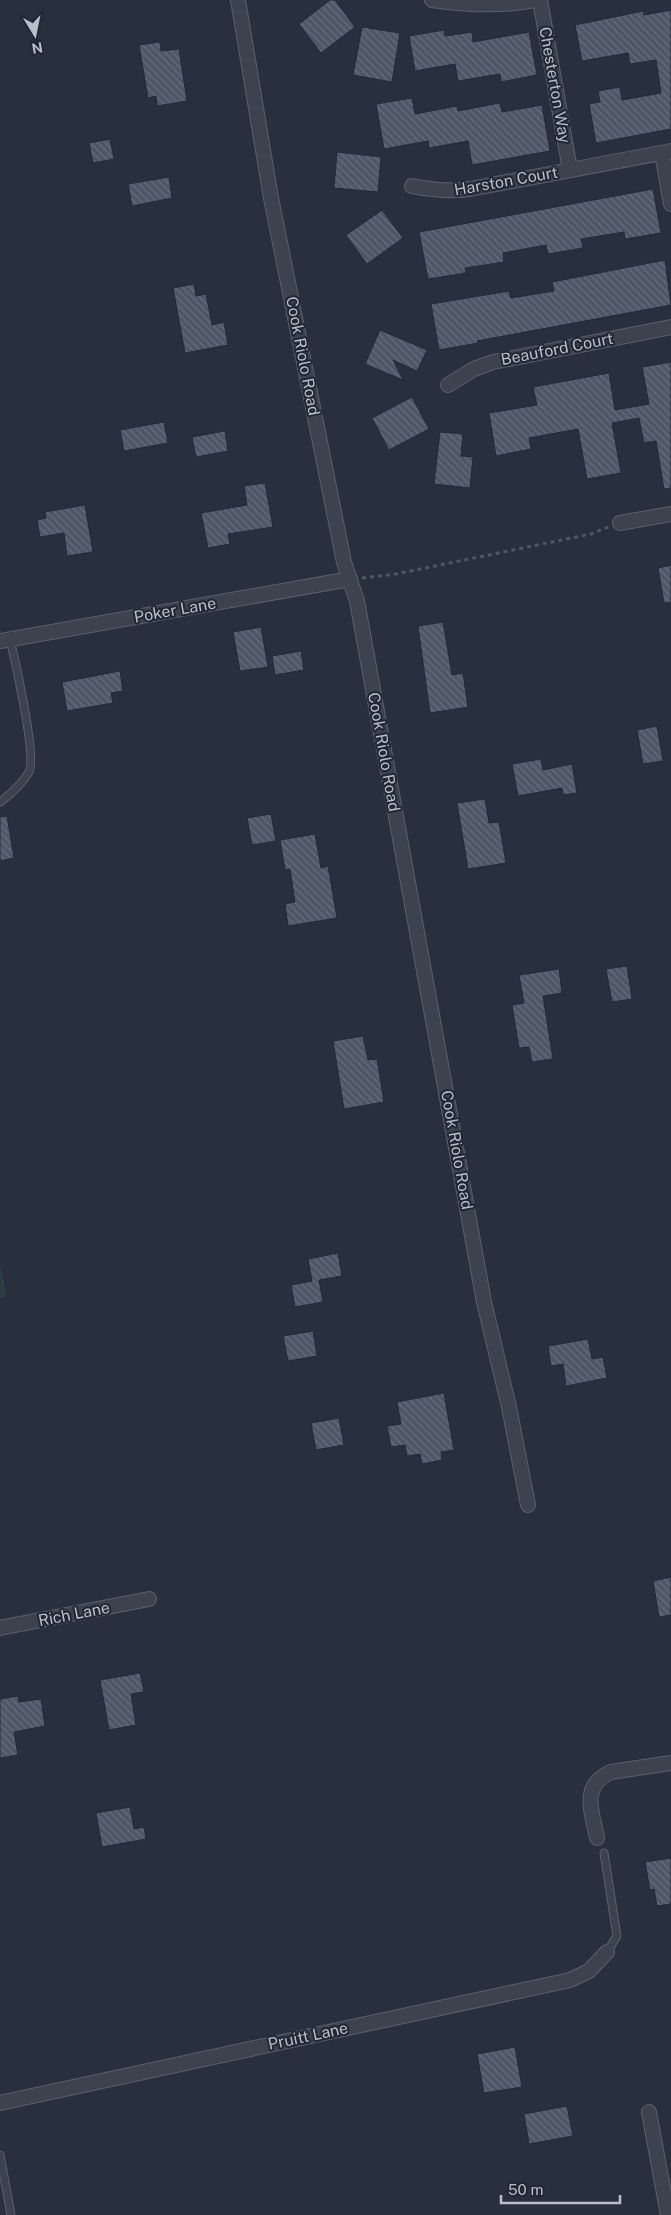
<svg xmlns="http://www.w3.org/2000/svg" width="671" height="2215" font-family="'Public Sans',sans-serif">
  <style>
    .grass { fill: url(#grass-tufts) }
    .building { fill: url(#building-back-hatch); stroke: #232935 }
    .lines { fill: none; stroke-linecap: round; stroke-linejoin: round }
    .lane-casing { stroke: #5a606c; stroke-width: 9 }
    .street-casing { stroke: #5a606c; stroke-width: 16 }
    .path { stroke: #4a5a5e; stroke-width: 3; stroke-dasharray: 4 4; stroke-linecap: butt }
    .lane { stroke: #3c424e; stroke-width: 7 }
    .street { stroke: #3c424e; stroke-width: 14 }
    .labels { text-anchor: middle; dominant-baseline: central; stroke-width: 4; stroke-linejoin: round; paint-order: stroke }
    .street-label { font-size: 16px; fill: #b9bec9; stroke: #212734 }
  </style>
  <defs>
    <pattern id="grass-tufts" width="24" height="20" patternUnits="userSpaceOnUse" patternTransform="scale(1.25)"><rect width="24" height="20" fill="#2b3d40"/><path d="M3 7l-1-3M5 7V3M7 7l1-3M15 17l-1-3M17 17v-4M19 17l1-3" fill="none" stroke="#48575a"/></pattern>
    <pattern id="building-back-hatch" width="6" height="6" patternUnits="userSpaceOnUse" patternTransform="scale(1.25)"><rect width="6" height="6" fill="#4f5767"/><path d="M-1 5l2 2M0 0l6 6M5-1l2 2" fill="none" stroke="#666d7b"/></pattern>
  </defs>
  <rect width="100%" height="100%" fill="#28303e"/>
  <path class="grass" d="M0,1264L6,1296L0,1298Z"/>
  <g class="building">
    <path d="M330,0H335L355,27L321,53L299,24Z"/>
    <path d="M671,10V129L596,143L589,104L600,102L598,91L620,87L622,100L661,93L656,60L630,64L628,53L582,61L575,25L643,11L644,15Z"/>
    <path d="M362,27L400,33L392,82L353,75Z"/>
    <path d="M444,30L445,36L472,32L473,42L529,32L537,75L501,82L500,74L458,81L455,64L415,71L409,36Z"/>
    <path d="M160,42L161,51L179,49L187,101L157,106L156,96L148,98L139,45Z"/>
    <path d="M412,98L415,114L457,106L458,111L500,103L502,112L542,105L550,151L472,165L468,141L429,148L428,141L384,149L376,104Z"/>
    <path d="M110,139L114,159L93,163L89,143Z"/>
    <path d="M337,152L381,157L378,192L334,188Z"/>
    <path d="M169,177L172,198L132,206L128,184Z"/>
    <path d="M653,189L661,233L625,239L624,232L581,239L583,248L548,254L546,245L503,253L504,262L465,268L466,273L428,279L419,232Z"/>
    <path d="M382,210L403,238L367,264L346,235Z"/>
    <path d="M665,260L671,305L477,341L478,343L439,350L431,304L509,291L511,298L554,291L552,282Z"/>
    <path d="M194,284L196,296L206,294L212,325L224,322L228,345L185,353L173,288Z"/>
    <path d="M380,330L427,350L417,371L393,360L403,380L365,364Z"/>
    <path d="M671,362V488L664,489L656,441L644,443L639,418L612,423L621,473L587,479L578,429L529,438L531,449L496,456L489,413L537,405L533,387L609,373L615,410L649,404L642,367Z"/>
    <path d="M412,397L429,429L389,450L372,418Z"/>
    <path d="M164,422L168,443L124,451L120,430Z"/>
    <path d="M225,431L228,451L196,457L192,437Z"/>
    <path d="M440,432L463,434L461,456L473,457L470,488L434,484Z"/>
    <path d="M265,483L273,527L228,534L230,544L208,548L201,513L247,505L244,486Z"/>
    <path d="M85,505L93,552L67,556L64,533L40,537L37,520L46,518L45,512Z"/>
    <path d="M671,565V602L664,603L658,568Z"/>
    <path d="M443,622L452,675L463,673L468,707L430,713L418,626Z"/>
    <path d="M261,627L268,667L240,671L233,632Z"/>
    <path d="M301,651L304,670L275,675L272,656Z"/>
    <path d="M120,671L123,691L111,693L113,703L67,711L62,682Z"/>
    <path d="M657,726L663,761L643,764L637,730Z"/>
    <path d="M541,759L543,770L572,764L577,793L563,795L562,788L518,796L512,764Z"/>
    <path d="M485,799L489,823L499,822L506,863L468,869L457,803Z"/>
    <path d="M271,814L276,841L252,845L247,818Z"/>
    <path d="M7,816L14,858L0,861V817Z"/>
    <path d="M315,834L321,868L328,866L337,918L288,926L285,904L295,902L290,869L285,870L280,840Z"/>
    <path d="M627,966L632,999L612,1002L606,969Z"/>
    <path d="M559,969L562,993L543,996L553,1059L532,1062L529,1047L519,1048L512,1005L524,1003L519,975Z"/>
    <path d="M363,1036L368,1060L377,1059L384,1102L344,1109L333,1041Z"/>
    <path d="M338,1253L342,1276L319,1280L323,1302L295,1307L291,1285L312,1281L308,1259Z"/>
    <path d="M313,1331L317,1356L288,1361L283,1336Z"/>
    <path d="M588,1339L592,1359L603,1357L607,1378L566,1386L563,1364L551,1366L548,1346Z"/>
    <path d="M444,1393L454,1450L441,1452L442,1460L422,1464L420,1454L407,1456L405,1445L391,1447L387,1426L401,1424L397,1402Z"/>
    <path d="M339,1418L344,1445L316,1450L311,1423Z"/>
    <path d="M671,1577V1615L659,1617L653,1581Z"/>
    <path d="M140,1673L144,1692L131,1694L136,1725L109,1730L100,1680Z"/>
    <path d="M18,1696L19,1702L41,1699L45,1726L14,1732L18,1755L0,1758V1699Z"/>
    <path d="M130,1807L134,1829L144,1827L146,1839L102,1847L96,1813Z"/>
    <path d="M671,1858V1904L657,1906L654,1889L650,1890L645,1862Z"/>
    <path d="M515,2047L522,2087L484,2093L477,2054Z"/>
    <path d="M567,2106L573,2136L529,2144L524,2114Z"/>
  </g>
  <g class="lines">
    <defs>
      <g id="lane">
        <path d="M0,802C11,794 22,784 29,772C37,757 15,660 10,639"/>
        <path d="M604,1853L617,1936L607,1952"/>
        <path d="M0,2155L11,2215"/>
      </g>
      <g id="street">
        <path d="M238,0L271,198L344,562L357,601L484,1302L509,1407L528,1505"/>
        <path d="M432,0C467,5 501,7 536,0"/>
        <path d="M540,0L570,170"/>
        <path d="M662,153L671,204"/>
        <path d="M412,186C432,190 450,192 470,189L671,151"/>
        <path d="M448,385L474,369L493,362L671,327"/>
        <path d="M620,523L671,514"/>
        <path d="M0,641L350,579"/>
        <path d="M0,1628L149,1599"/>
        <path d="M597,1838C592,1811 580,1786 611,1772L671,1763"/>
        <path d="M0,2103L570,1980L589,1971L607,1952"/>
        <path d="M649,2112L668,2215"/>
      </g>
    </defs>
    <use href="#lane" class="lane-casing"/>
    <use href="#street" class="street-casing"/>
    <path class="path" d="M362,578L396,574L591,534L608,527"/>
    <use href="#lane" class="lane"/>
    <use href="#street" class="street"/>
  </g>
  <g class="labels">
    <g class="street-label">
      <text transform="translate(555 85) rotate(80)">Chesterton Way</text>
      <text transform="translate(506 181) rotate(-10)">Harston Court</text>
      <text transform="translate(557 349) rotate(-11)">Beauford Court</text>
      <text transform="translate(303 356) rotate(79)">Cook Riolo Road</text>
      <text transform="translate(175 610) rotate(-10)">Poker Lane</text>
      <text transform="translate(384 752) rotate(80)">Cook Riolo Road</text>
      <text transform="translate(457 1150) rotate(80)">Cook Riolo Road</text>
      <text transform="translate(74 1614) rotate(-11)">Rich Lane</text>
      <text transform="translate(308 2036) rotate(-12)">Pruitt Lane</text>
    </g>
  </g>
  <g transform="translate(35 35) rotate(170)" stroke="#212734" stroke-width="4" paint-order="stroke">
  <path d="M0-4L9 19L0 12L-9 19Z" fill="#b9bec9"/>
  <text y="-8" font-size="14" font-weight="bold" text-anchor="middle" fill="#b9bec9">N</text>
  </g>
  <path d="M501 2195v8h119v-8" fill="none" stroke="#b9bec9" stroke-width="2.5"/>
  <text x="508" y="2195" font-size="15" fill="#b9bec9" stroke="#212734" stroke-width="4" paint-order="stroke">50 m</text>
</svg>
